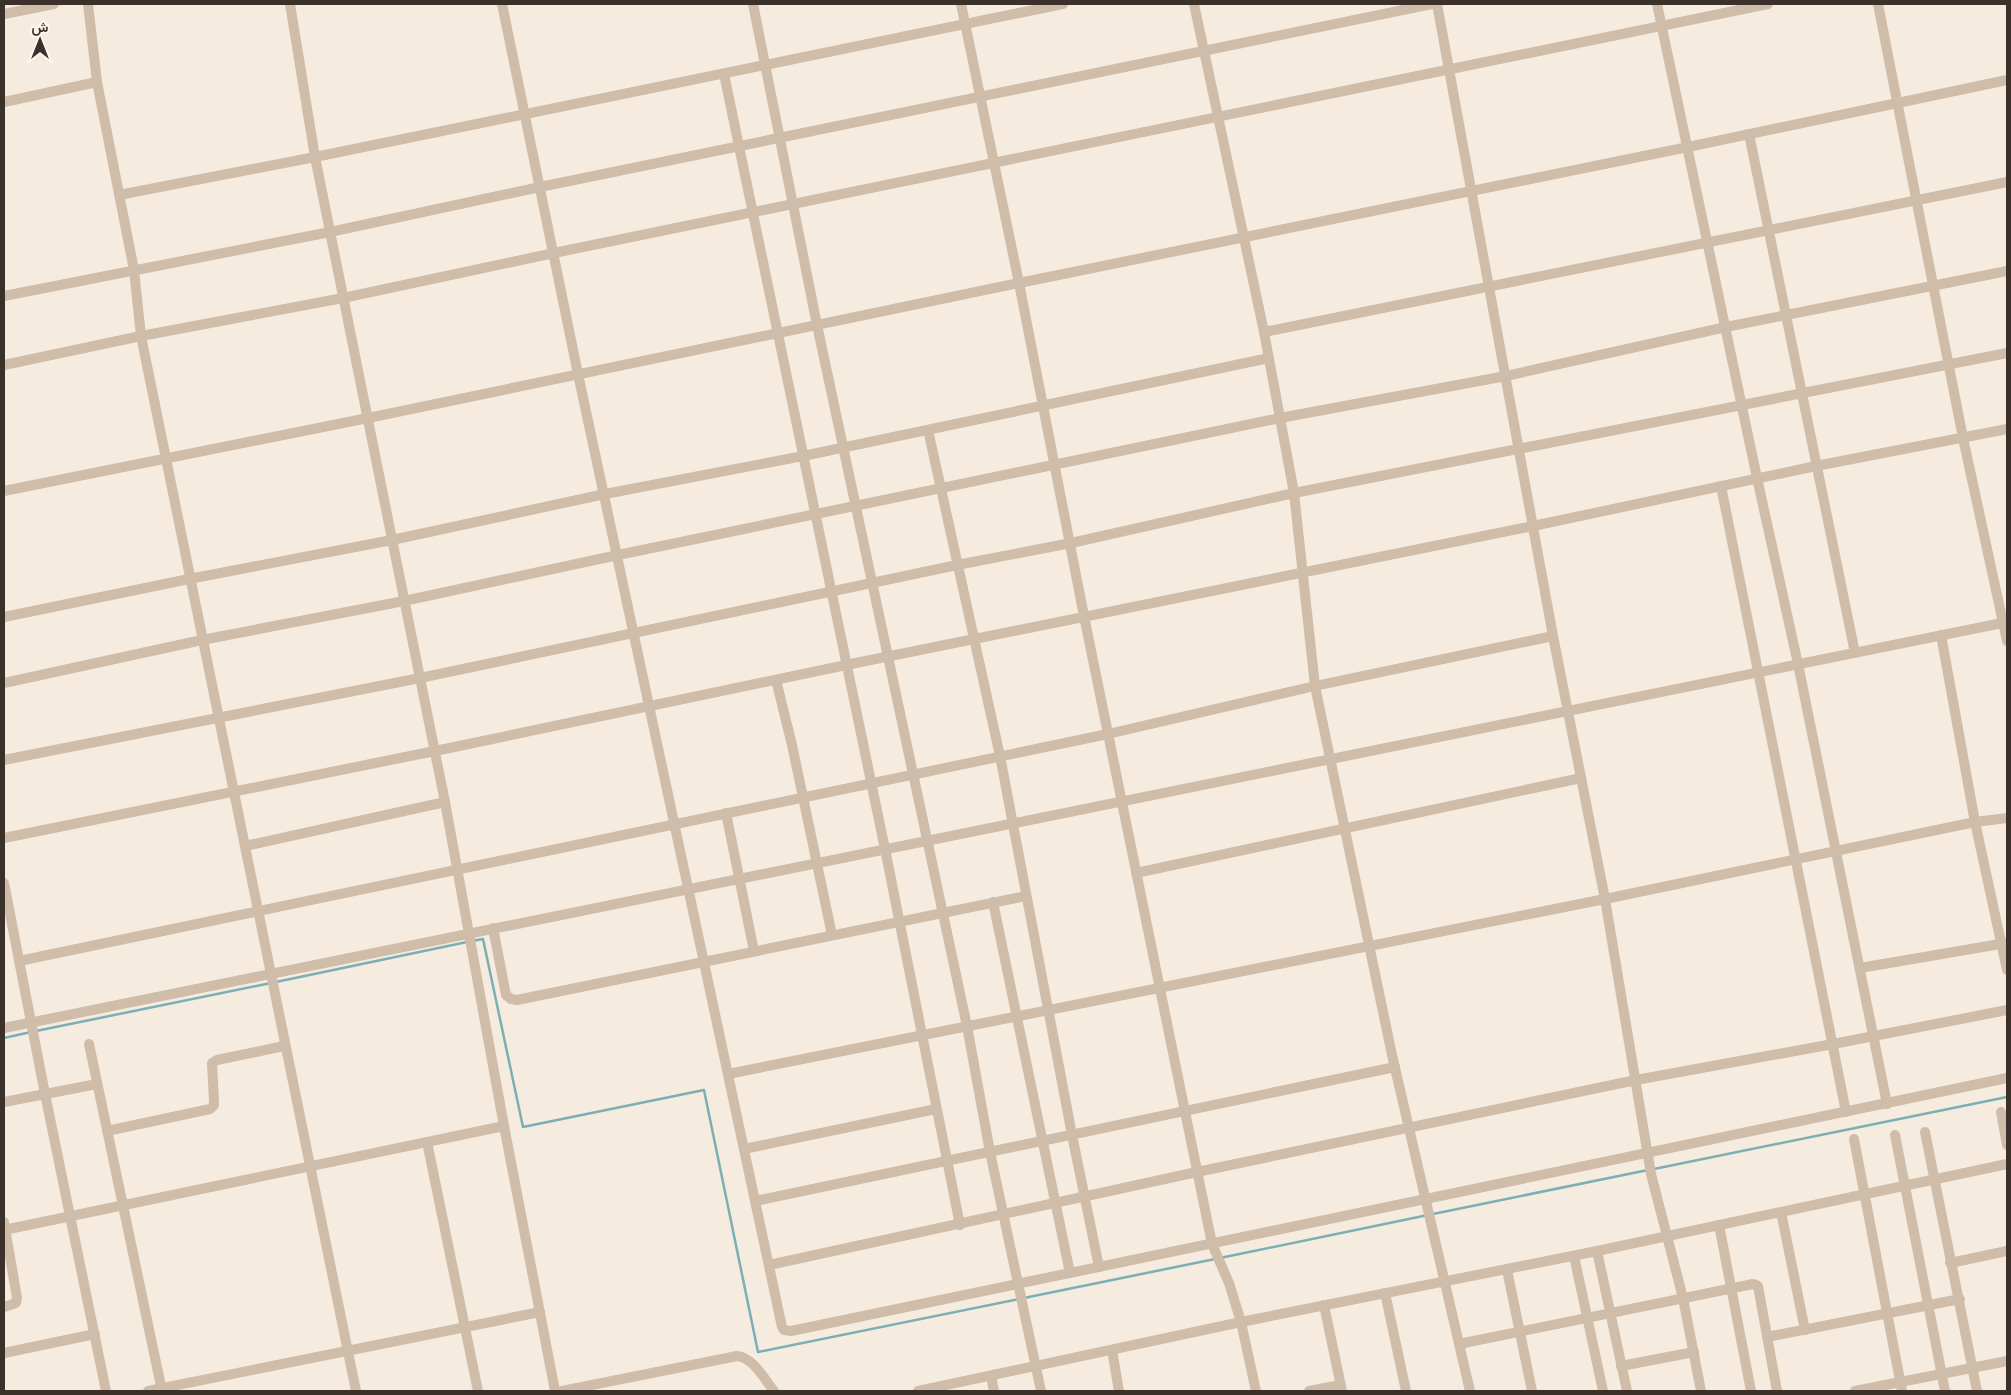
<svg xmlns="http://www.w3.org/2000/svg" width="2011" height="1395" font-family="'Varela Round',Vazirmatn,sans-serif">
  <style>
    .lines { fill: none; stroke-linecap: round; stroke-linejoin: round }
    .stream { stroke: #7bafb5; stroke-width: 2.5 }
    .minor { stroke: #cfbda9; stroke-width: 10 }
  </style>
  <rect width="100%" height="100%" fill="#f5ecdf"/>
  <g class="lines">
    <g class="stream">
      <path d="M472,941L483,939L523,1127L704,1090L758,1352L1019,1299"/>
      <path d="M276,982L467,942"/>
      <path d="M36,1031L271,983"/>
      <path d="M4,1038L31,1032"/>
      <path d="M1654,1169L2007,1097"/>
      <path d="M1433,1214L1648,1170"/>
      <path d="M1220,1258L1428,1215"/>
      <path d="M1024,1298L1215,1259"/>
    </g>
    <g class="minor">
      <path d="M88,4L97,82L134,270L141,336L356,1391"/>
      <path d="M290,4L315,157L445,802L504,1126L555,1391"/>
      <path d="M502,4L578,374L782,1327L784,1330L791,1331L2007,1078"/>
      <path d="M753,4L817,325L967,1026L990,1152L1041,1391"/>
      <path d="M961,4L1019,283L1084,616L1212,1244L1229,1283L1241,1322L1256,1391"/>
      <path d="M1194,4L1264,332L1294,493L1315,686L1392,1055L1470,1391"/>
      <path d="M1437,4L1553,636L1605,899L1651,1174L1683,1298L1701,1391"/>
      <path d="M1657,4L1757,478L1798,664L1887,1104"/>
      <path d="M1878,4L1963,438L2007,641"/>
      <path d="M4,14L54,4"/>
      <path d="M724,74L885,849L960,1225"/>
      <path d="M4,102L97,82"/>
      <path d="M1749,134L1855,653"/>
      <path d="M119,195L315,157L1063,4"/>
      <path d="M4,296L330,232L540,187L1432,4"/>
      <path d="M1264,332L2007,182"/>
      <path d="M4,365L141,336L343,298L554,253L1768,4"/>
      <path d="M928,430L1000,756L1072,1135L1099,1267"/>
      <path d="M1721,486L1846,1112"/>
      <path d="M4,491L368,418L1019,283L1688,147L2007,80"/>
      <path d="M4,617L189,579L392,540L605,494L803,456L1269,358"/>
      <path d="M1941,635L1975,822L2007,970"/>
      <path d="M776,680L792,745L832,935"/>
      <path d="M4,683L202,640L404,601L618,555L1280,418L1506,376L1726,327L2007,271"/>
      <path d="M4,760L420,678L957,565L1071,543L1294,493L2007,353"/>
      <path d="M726,813L754,951"/>
      <path d="M4,838L435,751L846,665L1533,526L1816,466L2007,429"/>
      <path d="M245,846L445,802"/>
      <path d="M1136,873L1581,778"/>
      <path d="M4,883L45,1094L106,1391"/>
      <path d="M993,902L1070,1273"/>
      <path d="M493,928L506,995L511,999L517,1000L1026,896"/>
      <path d="M19,961L1108,734L1315,686L1553,636"/>
      <path d="M1860,968L2006,943"/>
      <path d="M4,1028L2007,622"/>
      <path d="M89,1044L162,1391"/>
      <path d="M728,1074L1605,899L1975,822L2007,818"/>
      <path d="M4,1102L97,1084"/>
      <path d="M2001,1112L2007,1145"/>
      <path d="M107,1131L210,1109L214,1105V1101L212,1063L217,1060L284,1046"/>
      <path d="M1925,1132L1977,1391"/>
      <path d="M1895,1135L1945,1391"/>
      <path d="M1854,1139L1902,1391"/>
      <path d="M427,1142L478,1391"/>
      <path d="M744,1149L936,1109"/>
      <path d="M755,1201L1395,1067"/>
      <path d="M1781,1212L1805,1330"/>
      <path d="M4,1222L17,1298L16,1303L4,1307"/>
      <path d="M1719,1225L1751,1391"/>
      <path d="M4,1230L504,1126"/>
      <path d="M1597,1251L1627,1391"/>
      <path d="M1574,1256L1603,1391"/>
      <path d="M1950,1263L2007,1251"/>
      <path d="M769,1265L1197,1172L1636,1080L1833,1044L2007,1010"/>
      <path d="M1507,1270L1532,1391"/>
      <path d="M1385,1293L1406,1391"/>
      <path d="M1324,1305L1342,1391"/>
      <path d="M1767,1337L1960,1299"/>
      <path d="M1459,1344L1753,1284L1758,1286L1777,1391"/>
      <path d="M1112,1350L1119,1391"/>
      <path d="M4,1353L95,1334"/>
      <path d="M1621,1366L1694,1352"/>
      <path d="M991,1376L994,1391"/>
      <path d="M148,1391L540,1312"/>
      <path d="M562,1391L737,1356C754,1358 764,1379 774,1391"/>
      <path d="M918,1391L1241,1322L1597,1251L2007,1164"/>
      <path d="M1309,1391L1340,1385"/>
      <path d="M1855,1391L2007,1361"/>
    </g>
  </g>
  <rect width="2011" height="1395" fill="none" stroke="#3c302a" stroke-width="10"/>
  <g transform="translate(40 40)" stroke="#fcf6ed" stroke-width="4" paint-order="stroke">
  <path d="M0-4L9 19L0 12L-9 19Z" fill="#3c302a"/>
  <text y="-8" font-size="14" font-weight="bold" text-anchor="middle" fill="#3c302a">ش</text>
  </g>
</svg>
